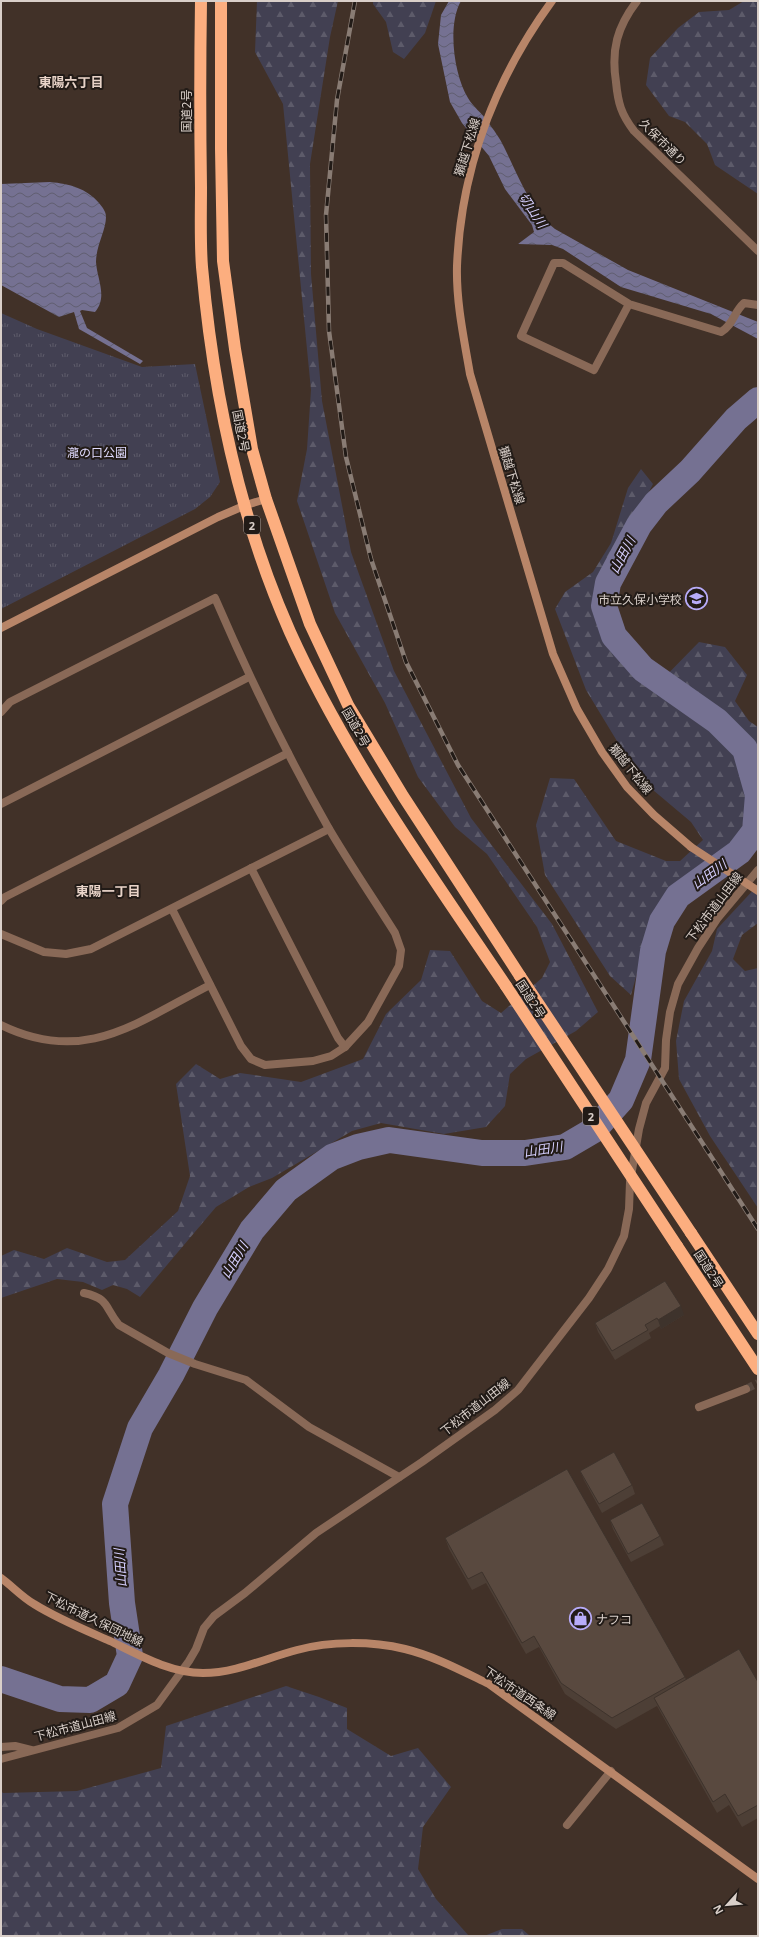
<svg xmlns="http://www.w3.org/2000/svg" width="759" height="1937" font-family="'Noto Sans','Noto Sans JP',sans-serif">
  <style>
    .forest { fill: url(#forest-firs) }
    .park { fill: url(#park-tufts) }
    .water { fill: url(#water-waves) }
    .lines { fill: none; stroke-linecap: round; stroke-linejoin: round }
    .river { stroke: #757192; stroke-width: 26 }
    .street-tunnel { stroke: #584940; stroke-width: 8; stroke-dasharray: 8 4; stroke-linecap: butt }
    .street { stroke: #896957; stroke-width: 8 }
    .secondary { stroke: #b88568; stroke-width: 8 }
    .highway { stroke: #fcae7f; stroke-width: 12 }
    .rail-casing { stroke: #897c74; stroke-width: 4.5 }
    .rail { stroke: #221b17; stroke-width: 3; stroke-dasharray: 9; stroke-linecap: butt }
    .secondary-bridge { stroke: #b88568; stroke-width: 8 }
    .highway-bridge { stroke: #fcae7f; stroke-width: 12 }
    .wall { fill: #4d3f36 }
    .shaded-wall { fill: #3e332c }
    .building { fill: #59493f; stroke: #3e332c }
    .labels { text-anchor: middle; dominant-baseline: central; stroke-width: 4; stroke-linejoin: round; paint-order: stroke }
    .shield { fill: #221b17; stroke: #a29994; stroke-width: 1 }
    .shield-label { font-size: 11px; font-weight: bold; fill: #d9cfc9 }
    .street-label { font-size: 12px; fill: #d9cfc9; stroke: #221b17 }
    .park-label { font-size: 12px; fill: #e0dbff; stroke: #221b17 }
    .poi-label { font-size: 12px; fill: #d9cfc9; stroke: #221b17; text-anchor: end }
    .neighbourhood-label { font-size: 13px; font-weight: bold; fill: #e8d3c8; stroke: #221b17 }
    .water-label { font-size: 13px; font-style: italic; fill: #d5cffe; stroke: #221b17 }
  </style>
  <defs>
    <pattern id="forest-firs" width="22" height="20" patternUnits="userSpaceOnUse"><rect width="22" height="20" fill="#424052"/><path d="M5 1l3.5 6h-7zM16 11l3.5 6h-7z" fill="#5d5b6a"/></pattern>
    <pattern id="park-tufts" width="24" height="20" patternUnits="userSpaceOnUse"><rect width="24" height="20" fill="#424052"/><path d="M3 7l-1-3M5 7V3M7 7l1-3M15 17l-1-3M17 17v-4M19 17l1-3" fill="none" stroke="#5d5b6a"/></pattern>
    <pattern id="water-waves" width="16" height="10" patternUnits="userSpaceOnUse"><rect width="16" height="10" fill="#757192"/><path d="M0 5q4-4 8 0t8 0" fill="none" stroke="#605d70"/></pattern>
  </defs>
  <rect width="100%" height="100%" fill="#413128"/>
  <g class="forest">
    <path d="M257,1H338L330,37L310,164L311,274L322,401L351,552L394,671L471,818L552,924L598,1012L576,1031L526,1059L510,1074L505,1106L486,1127L444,1134L381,1123L352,1131L272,1178L249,1187L216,1207L140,1297L127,1289L113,1285L102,1290L83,1282L57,1279L1,1298V1256L14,1250L44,1259L67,1248L107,1262L125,1260L178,1211L190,1176L176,1084L196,1064L220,1079L240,1073L301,1082L363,1059L386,1014L421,980L430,950L450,951L482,1001L501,1013L542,978L550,962L537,927L487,854L455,827L418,777L385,703L335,613L297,501L307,449L311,390L283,104L255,52Z"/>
    <path d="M373,1H436L425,33L404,59L393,52L386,22L373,4Z"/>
    <path d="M744,1H758V194L715,165L707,144L685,122L669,116L646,85L650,58L678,28L699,12L729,10Z"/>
    <path d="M641,469L653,484L604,579L601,610L617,645L656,686L699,642L725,647L747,675L735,701L749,721L758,727V763L748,775L742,832L726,853L679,885L655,908L631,995L610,976L545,875L536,825L550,778L574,779L616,841L666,861H680L703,840L691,822L640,779L586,690L555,609L565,592L593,572L611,543L628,488Z"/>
    <path d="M758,885V923L742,935L733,959L745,971L758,968V1208L710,1136L679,1079L676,1041L684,1001L712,951L717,929Z"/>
    <path d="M286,1686L319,1697L347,1708V1729L391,1756L418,1748L451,1787L423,1827L418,1869L436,1899L469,1936H1V1791L3,1793L77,1791L161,1768L166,1726Z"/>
    <path d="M502,1929H522L530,1936H484Z"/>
  </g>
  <path class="park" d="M1,313L37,329L142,367L195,364L220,482L210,497L195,509L1,609Z"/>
  <g class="water">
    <path d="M449,1H461C447,25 454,75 468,98C473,107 482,113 487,121C493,129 500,138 504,147C518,175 530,209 555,229L628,270L758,322V339L711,314L621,287L563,249L552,245L518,244L534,232L532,225L505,189L489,156L462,123L450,102L438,44L441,15Z"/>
    <path d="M50,182C70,184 86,188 99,203C102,207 106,211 106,217C106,230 96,246 96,262C97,279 108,297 95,312L82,310L80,311L87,328L143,361L140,364L79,329L74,312L59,317L1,285V184Z"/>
  </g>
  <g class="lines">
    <path class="river" d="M1,1679L60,1699L90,1700L117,1684L130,1656L122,1603L115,1504L140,1428L171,1375L205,1308L252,1230L286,1190L332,1157L358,1147L389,1140L482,1153H525L565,1147L594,1130L621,1100L638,1060L653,951L662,921L678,896L739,852L755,831L758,795L745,749L717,721L643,669L614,636L604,606L608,583L639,525L656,503L690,471L736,419L758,400"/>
    <path class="street-tunnel" d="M746,1389L758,1383"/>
    <g class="street">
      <path d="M637,1C617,27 611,50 616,82C618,103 621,114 634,131L758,251"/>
      <path d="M629,304L594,370L521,336L554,263H563L629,304L721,332C734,324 733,313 744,303L758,305"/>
      <path d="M1,712L10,702L215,598C249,677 286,753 328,827C349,863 373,898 395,933L401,950L399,966L368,1022L345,1047L331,1056L313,1061L265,1065L251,1059L241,1046L172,909"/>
      <path d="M1,804L249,677"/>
      <path d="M251,868L338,1038L345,1047"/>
      <path d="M1,901L5,897L288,753"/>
      <path d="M1,934L44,952L66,954L91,949L329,829"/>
      <path d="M1,1025C85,1066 137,1022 210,985"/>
      <path d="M84,1293C110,1299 104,1307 119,1325L168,1353L195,1364L246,1380L309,1427L399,1477"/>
      <path d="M699,1407L746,1389"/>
      <path d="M1,1747L15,1746L31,1750"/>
      <path d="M1,1759L118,1728L157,1705L189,1661L196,1649L204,1628L214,1616L245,1593L316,1533L422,1462L495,1410L518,1390L589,1298L608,1269L624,1236L629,1209L630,1182L639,1129L646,1103L665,1068L666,1040L670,1012L678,984L698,948L717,919L758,870"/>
      <path d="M567,1825L611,1771"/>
    </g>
    <g class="secondary">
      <path d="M552,1C495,79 461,169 457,266C456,302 464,339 470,374L553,654L577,709L602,752L627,787L654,815L691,847"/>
      <path d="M1,628L218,517L246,505L266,499"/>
      <path d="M1,1578C12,1586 22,1597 34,1604C58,1619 85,1630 110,1641C139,1655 170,1673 203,1673C236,1673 266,1658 297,1650C330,1641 371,1641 405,1649C434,1656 462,1671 489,1684L758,1879"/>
    </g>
    <g class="highway">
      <path d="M201,1C200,63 200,125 201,187C201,213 200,241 202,267C213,391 239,517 290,632C347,758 429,872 506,986"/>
      <path d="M221,1V149L223,261L235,349L252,449L266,499L310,624L348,705L403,796L520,976"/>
      <path d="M691,1233L758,1334"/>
      <path d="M677,1246L758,1369"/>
    </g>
    <defs>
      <path id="rail" d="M355,1L337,100L326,215L329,331L346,457L371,559L406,662L458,765L758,1229"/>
    </defs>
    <use href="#rail" class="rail-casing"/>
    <use href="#rail" class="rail"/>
    <path class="secondary-bridge" d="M691,847L758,891"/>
    <g class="highway-bridge">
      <path d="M520,976L691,1233"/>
      <path d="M506,986L677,1246"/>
    </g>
  </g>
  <g class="wall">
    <path d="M684,1315L661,1329L660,1326L649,1333L651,1338L615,1360L598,1332L595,1323Z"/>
    <path d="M580,1471L632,1485L635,1494L602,1513L584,1480Z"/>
    <path d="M610,1520L660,1536L664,1545L631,1562L613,1529Z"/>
    <path d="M445,1538L685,1677L686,1680L758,1682V1818L742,1827L729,1805L717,1813L657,1706L616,1729L565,1694L539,1647L526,1654L486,1583L472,1590L449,1549Z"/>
  </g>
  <path class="shaded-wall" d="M681,1306L684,1315L661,1329L658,1320Z"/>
  <g class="building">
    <path d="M665,1281L681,1306L658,1320L657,1318L645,1325L648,1330L612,1351L595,1323Z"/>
    <path d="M614,1452L632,1485L599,1504L580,1471Z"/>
    <path d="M567,1469L685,1677L612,1718L561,1683L534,1636L522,1643L482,1572L468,1579L445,1538Z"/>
    <path d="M642,1503L660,1536L628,1554L610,1520Z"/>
    <path d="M739,1649L758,1682V1805L738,1816L725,1794L713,1802L654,1698Z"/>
  </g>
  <defs>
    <symbol id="school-ring" viewBox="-11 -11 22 22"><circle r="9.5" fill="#221b17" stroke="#b7abf8" stroke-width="1.5"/><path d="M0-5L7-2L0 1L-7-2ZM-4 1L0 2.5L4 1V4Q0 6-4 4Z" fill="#b7abf8"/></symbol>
    <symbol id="shop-ring" viewBox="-11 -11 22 22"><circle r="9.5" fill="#221b17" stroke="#b7abf8" stroke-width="1.5"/><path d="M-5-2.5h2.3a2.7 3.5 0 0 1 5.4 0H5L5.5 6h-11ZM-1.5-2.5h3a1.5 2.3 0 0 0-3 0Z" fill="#b7abf8"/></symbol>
  </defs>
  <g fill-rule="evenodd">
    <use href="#school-ring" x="684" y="586" width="25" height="25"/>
    <use href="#shop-ring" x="568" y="1606" width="25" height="25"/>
  </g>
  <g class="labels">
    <g class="shield">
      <rect x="244" y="516" width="16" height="18" rx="3"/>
      <rect x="583" y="1107" width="16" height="18" rx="3"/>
    </g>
    <g class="shield-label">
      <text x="252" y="525">2</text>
      <text x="591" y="1116">2</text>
    </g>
    <g class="street-label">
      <text transform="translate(186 111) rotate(-90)">国道2号</text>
      <text transform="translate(663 142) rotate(45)">久保市通り</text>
      <text transform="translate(467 147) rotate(-73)">獺越下松線</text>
      <text transform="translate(241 431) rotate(79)">国道2号</text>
      <text transform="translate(512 475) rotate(73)">獺越下松線</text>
      <text transform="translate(356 727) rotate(60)">国道2号</text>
      <text transform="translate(631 769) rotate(51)">獺越下松線</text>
      <text transform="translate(714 907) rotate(-53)">下松市道山田線</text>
      <text transform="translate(531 999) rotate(57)">国道2号</text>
      <text transform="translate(709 1269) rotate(57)">国道2号</text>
      <text transform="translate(475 1407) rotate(-38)">下松市道山田線</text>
      <text transform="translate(94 1619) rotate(26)">下松市道久保団地線</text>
      <text transform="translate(520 1693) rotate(34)">下松市道西条線</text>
      <text transform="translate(75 1726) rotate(-15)">下松市道山田線</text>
    </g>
    <g class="park-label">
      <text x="97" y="452">瀧の口公園</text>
    </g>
    <g class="poi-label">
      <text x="682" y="599">市立久保小学校</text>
      <text x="596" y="1619" text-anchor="start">ナフコ</text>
    </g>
    <g class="neighbourhood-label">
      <text x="71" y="82">東陽六丁目</text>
      <text x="108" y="891">東陽一丁目</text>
    </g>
    <g class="water-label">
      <text transform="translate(533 210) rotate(56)">切山川</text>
      <text transform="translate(622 555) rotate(-62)">山田川</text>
      <text transform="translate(709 874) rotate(-36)">山田川</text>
      <text transform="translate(543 1149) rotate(-9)">山田川</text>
      <text transform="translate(234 1260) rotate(-59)">山田川</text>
      <text transform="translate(120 1568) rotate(-94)">山田川</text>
    </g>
  </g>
  <rect width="759" height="1937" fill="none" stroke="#d9cfc9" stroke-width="4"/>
  <g transform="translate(727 1905) rotate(243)" stroke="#221b17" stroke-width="3" paint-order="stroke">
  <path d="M0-3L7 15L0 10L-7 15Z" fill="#d9cfc9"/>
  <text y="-6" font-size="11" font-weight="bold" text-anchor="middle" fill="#d9cfc9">N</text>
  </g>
</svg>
